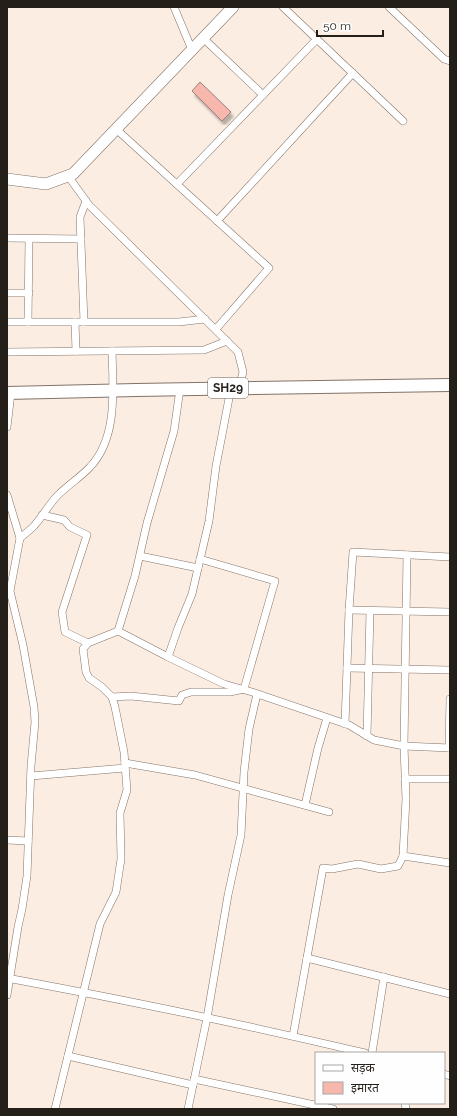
<svg xmlns="http://www.w3.org/2000/svg" width="457" height="1116" font-family="Raleway,'Noto Sans Devanagari',sans-serif">
  <style>
    .building { fill: #f8b7ac; stroke: #96817d; filter: url(#shadow) }
    .lines { fill: none; stroke-linecap: round; stroke-linejoin: round }
    .street-casing { stroke: #837368; stroke-width: 8 }
    .secondary-casing { stroke: #837368; stroke-width: 12 }
    .primary-casing { stroke: #837368; stroke-width: 14 }
    .street { stroke: #fff; stroke-width: 7 }
    .secondary { stroke: #fff; stroke-width: 11 }
    .primary { stroke: #fff; stroke-width: 12 }
    .labels { text-anchor: middle; dominant-baseline: central; stroke-width: 4; stroke-linejoin: round; paint-order: stroke }
    .shield { fill: #fefefe; stroke: #66625e; stroke-width: 1 }
    .shield-label { font-size: 12px; font-weight: bold; fill: #251f1a }
  </style>
  <defs>
    <filter id="shadow"><feDropShadow dx="2.5" dy="4.5" stdDeviation="1" flood-color="#0004"/></filter>
  </defs>
  <rect width="100%" height="100%" fill="#fcede3"/>
  <path class="building" d="M200,82L231,112L222,121L192,91Z"/>
  <g class="lines">
    <defs>
      <g id="street">
        <path d="M174,7L192,50"/>
        <path d="M283,7L403,121"/>
        <path d="M389,7L444,59L450,61"/>
        <path d="M203,38L263,95"/>
        <path d="M116,129L269,268L216,329"/>
        <path d="M68,176L89,205L238,352L243,372L239,388"/>
        <path d="M177,184L317,39"/>
        <path d="M217,221L353,73"/>
        <path d="M7,238L81,239"/>
        <path d="M7,293H29"/>
        <path d="M7,322H179L205,319"/>
        <path d="M28,322L29,239"/>
        <path d="M75,322L76,351"/>
        <path d="M84,322L80,217L86,201"/>
        <path d="M7,352L204,350L227,341"/>
        <path d="M7,427L11,393"/>
        <path d="M7,495L20,538L10,591L23,645L34,707L35,722L31,766L27,876L22,909L18,927L7,995"/>
        <path d="M42,515L64,520L70,527L87,535L62,612L65,632L88,643"/>
        <path d="M20,538C25,534 30,530 34,526C43,516 49,504 58,495C69,484 81,477 90,467C118,438 113,388 112,351"/>
        <path d="M407,555L404,746L406,799L403,856L450,863"/>
        <path d="M140,556L198,568"/>
        <path d="M349,610L450,612"/>
        <path d="M118,631L168,657L224,684L252,692L349,725L374,740L404,746L450,748"/>
        <path d="M168,657L178,628L192,594L209,521L216,466L231,388"/>
        <path d="M347,668L450,670"/>
        <path d="M112,697L131,696L179,701L182,695L191,692H230L244,689L275,581L200,559"/>
        <path d="M345,724L349,610L353,552L450,557"/>
        <path d="M367,736L370,611"/>
        <path d="M449,748L450,699"/>
        <path d="M125,763L195,775L329,812"/>
        <path d="M31,776L125,768"/>
        <path d="M405,779H450"/>
        <path d="M305,805L318,748L327,718"/>
        <path d="M7,840L28,841"/>
        <path d="M307,958L450,994"/>
        <path d="M7,978C127,1000 246,1025 365,1053"/>
        <path d="M293,1036L323,868L332,869L358,864L381,869L398,866L403,856"/>
        <path d="M372,1053L384,977"/>
        <path d="M68,1056L193,1085"/>
        <path d="M444,1074L450,1076"/>
        <path d="M194,1079L333,1109"/>
        <path d="M405,1103L406,1109"/>
        <path d="M55,1109L100,924L116,892L121,859L120,813L127,790L124,752L115,707L112,697L102,687L89,678L86,672L83,649L88,643L118,631L135,576L147,523L174,431L180,389"/>
        <path d="M188,1109L207,1018L228,895L241,835L244,772L249,729L257,694"/>
      </g>
      <path id="secondary" d="M7,179L46,184L73,174L233,7"/>
      <path id="primary" d="M7,393L136,390L450,385"/>
    </defs>
    <use href="#street" class="street-casing"/>
    <use href="#secondary" class="secondary-casing"/>
    <use href="#primary" class="primary-casing"/>
    <use href="#street" class="street"/>
    <use href="#secondary" class="secondary"/>
    <use href="#primary" class="primary"/>
  </g>
  <g class="labels">
    <rect class="shield" x="208" y="378" width="40" height="20" rx="3"/>
    <g class="shield-label">
      <text x="228" y="388">SH29</text>
    </g>
  </g>
  <rect width="457" height="1116" fill="none" stroke="#251f1a" stroke-width="16"/>
  <rect x="315" y="1052" width="130" height="52" fill="#fefefe" stroke="#a7a5a3"/>
  <rect x="323" y="1065" width="20" height="6" fill="#ffffff" stroke="#a7a5a3"/>
  <text x="351" y="1072" font-size="12" fill="#251f1a">सड़क</text>
  <rect x="323" y="1082" width="20" height="12" fill="#f8b7ac" stroke="#a7a5a3"/>
  <text x="351" y="1092" font-size="12" fill="#251f1a">इमारत</text>
  <path d="M317 30v6h66v-6" fill="none" stroke="#251f1a" stroke-width="2"/>
  <text x="323" y="30" font-size="12" fill="#251f1a" stroke="#fefefe" stroke-width="3" paint-order="stroke">50 m</text>
</svg>
